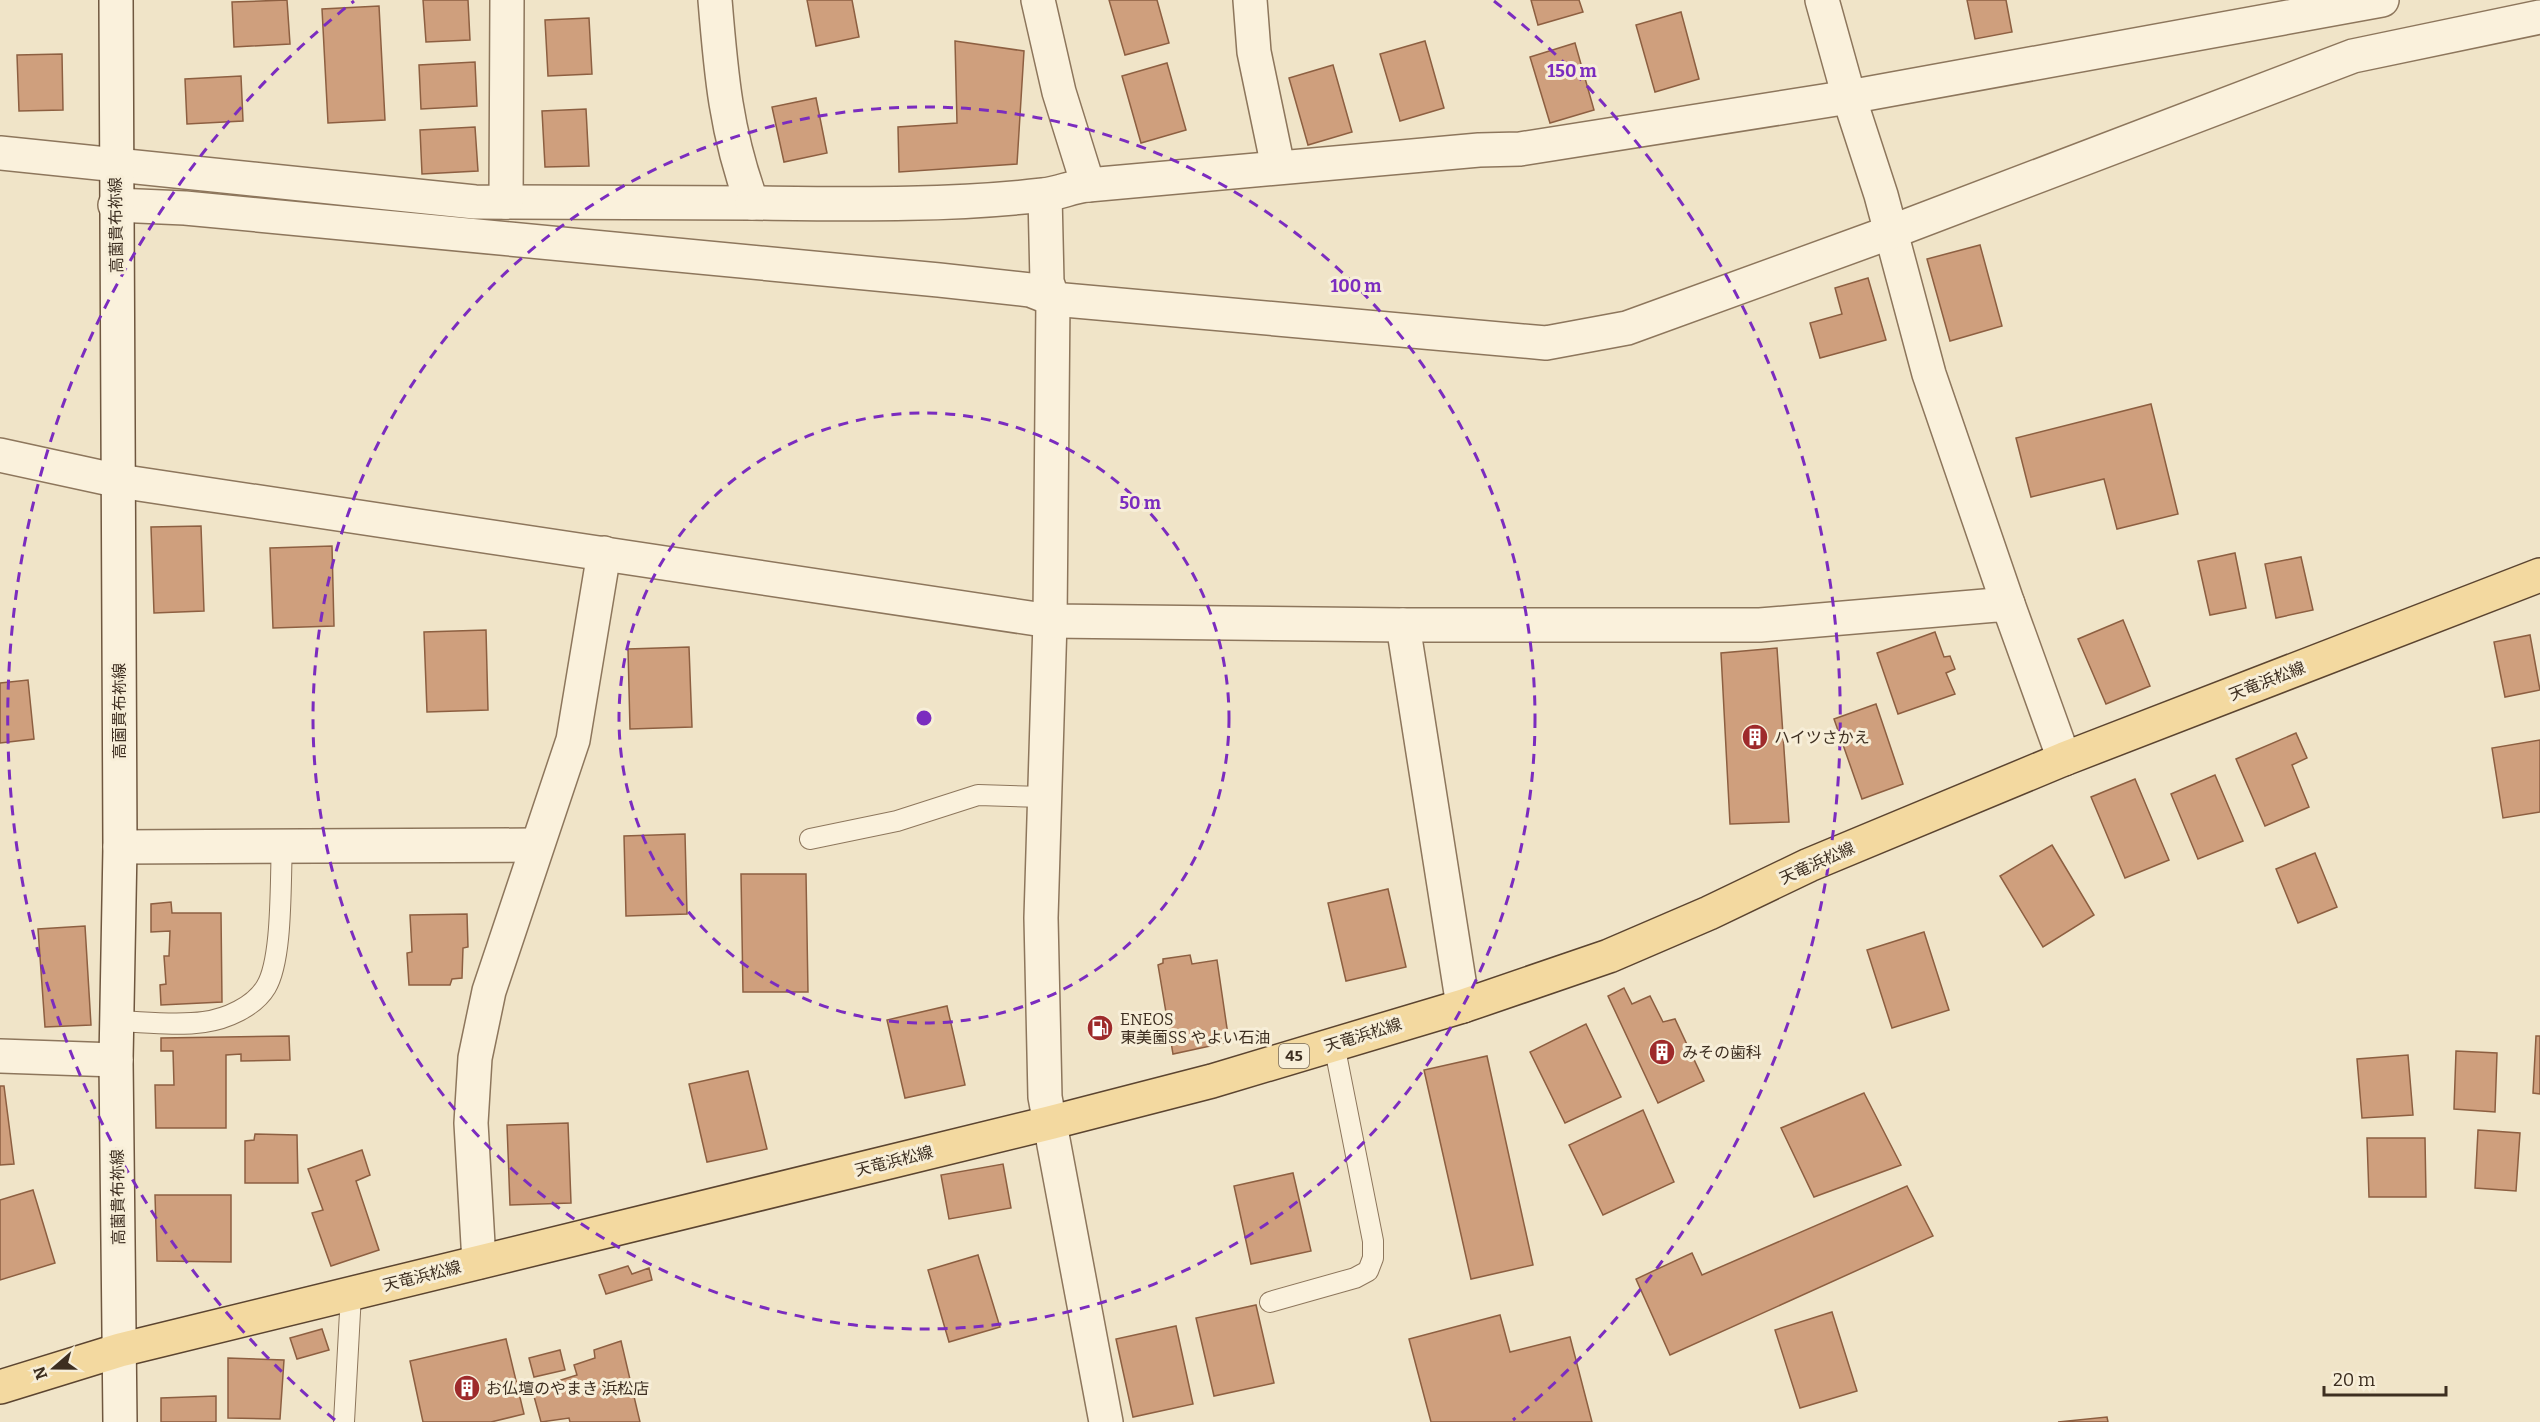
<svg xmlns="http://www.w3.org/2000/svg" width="2540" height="1422" font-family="Bitter,'Noto Sans JP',serif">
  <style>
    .building { fill: #cf9f7d; stroke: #8d5f41; stroke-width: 1.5 }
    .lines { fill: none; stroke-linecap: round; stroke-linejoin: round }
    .lane-casing { stroke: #8d765c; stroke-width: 22 }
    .street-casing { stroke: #8d765c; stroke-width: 36 }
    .secondary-casing { stroke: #6f573f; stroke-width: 36 }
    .primary-casing { stroke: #5b4430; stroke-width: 36 }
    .lane { stroke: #faf1dc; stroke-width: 20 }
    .street { stroke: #faf1dc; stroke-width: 33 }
    .secondary { stroke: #faf1dc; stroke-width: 33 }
    .primary { stroke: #f3d9a0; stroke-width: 33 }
    .ring { fill: none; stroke: #7b2cbf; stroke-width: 3; stroke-dasharray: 10 8 }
    .labels { text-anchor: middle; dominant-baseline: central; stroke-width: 6; stroke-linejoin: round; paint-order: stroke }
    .shield { fill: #f7eed8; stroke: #756857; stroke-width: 1.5 }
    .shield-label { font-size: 15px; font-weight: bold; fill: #3d2e20 }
    .street-label { font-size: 16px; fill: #3d2e20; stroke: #f7eed8 }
    .poi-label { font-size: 16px; fill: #3d2e20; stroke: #f7eed8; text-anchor: start }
    .centre { fill: #7b2cbf; stroke: #f7eed8; stroke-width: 3 }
    .ring-label { font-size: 18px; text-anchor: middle; font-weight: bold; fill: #7b2cbf; stroke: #f7eed8; stroke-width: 6; stroke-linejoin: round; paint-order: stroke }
  </style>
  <rect width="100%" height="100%" fill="#f0e4c8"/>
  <g class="building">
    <path d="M287,0L290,44L234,47L232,2Z"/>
    <path d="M423,0H468L470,40L426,42Z"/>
    <path d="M807,0H852L859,37L816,46Z"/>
    <path d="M1109,0H1157L1169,43L1125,55Z"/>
    <path d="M1531,0H1579L1583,12L1538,25Z"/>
    <path d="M1967,0H2006L2012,32L1975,39Z"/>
    <path d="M379,6L385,120L328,123L322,9Z"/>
    <path d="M1681,12L1699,79L1655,92L1636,25Z"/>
    <path d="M589,18L592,74L548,76L545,20Z"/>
    <path d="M955,41L1024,51L1017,164L899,172L898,127L957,123Z"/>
    <path d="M1425,41L1444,108L1400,121L1380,54Z"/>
    <path d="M1575,43L1594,110L1550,123L1530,57Z"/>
    <path d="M62,54L63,110L19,111L17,55Z"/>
    <path d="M475,62L477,106L421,109L419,65Z"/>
    <path d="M1167,63L1186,130L1141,143L1122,76Z"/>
    <path d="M1333,65L1352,132L1308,145L1289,78Z"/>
    <path d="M241,76L243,121L187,124L185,79Z"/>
    <path d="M816,98L827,153L784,162L772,107Z"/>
    <path d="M586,109L589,166L545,167L542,111Z"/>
    <path d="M475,127L478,171L422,174L420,130Z"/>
    <path d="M1980,245L2002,326L1950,341L1927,259Z"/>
    <path d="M1868,278L1886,340L1820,358L1810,323L1842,314L1835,288Z"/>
    <path d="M2151,404L2178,514L2117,529L2104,479L2031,497L2016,438Z"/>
    <path d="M201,526L204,611L154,613L151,527Z"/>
    <path d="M332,546L334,626L273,628L270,548Z"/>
    <path d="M2235,553L2246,608L2210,615L2198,561Z"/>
    <path d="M2301,557L2313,610L2276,618L2265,564Z"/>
    <path d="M2123,620L2150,686L2106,704L2078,639Z"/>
    <path d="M486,630L488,710L427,712L424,632Z"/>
    <path d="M1935,632L1944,657L1950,656L1955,669L1946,673L1955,694L1898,714L1877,653Z"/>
    <path d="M2530,635L2540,690L2505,697L2494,642Z"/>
    <path d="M689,647L692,727L630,729L628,649Z"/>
    <path d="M1777,648L1789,822L1730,824L1721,653Z"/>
    <path d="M28,680L34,739L0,743V683Z"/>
    <path d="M1876,704L1903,784L1862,799L1834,719Z"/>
    <path d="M2296,733L2307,758L2292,765L2309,807L2265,826L2236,759Z"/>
    <path d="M2540,740V812L2503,818L2492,748Z"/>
    <path d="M2215,775L2243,841L2198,859L2171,794Z"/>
    <path d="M2135,779L2169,860L2125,878L2091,797Z"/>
    <path d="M685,834L687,914L626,916L624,836Z"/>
    <path d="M2052,845L2094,915L2043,947L2000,876Z"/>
    <path d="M2315,853L2337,907L2298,923L2276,869Z"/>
    <path d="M741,874H806L808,992H743Z"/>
    <path d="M1388,889L1406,967L1346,981L1328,903Z"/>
    <path d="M171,902L172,913H221L222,1002L161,1005L160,985L166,984L164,956H169L170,931L151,932V904Z"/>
    <path d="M467,914L468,947L463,948L462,978L452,979L450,985H409L407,953L412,952L410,915Z"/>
    <path d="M85,926L91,1025L45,1027L38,929Z"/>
    <path d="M1924,932L1949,1010L1892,1028L1867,950Z"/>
    <path d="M1190,955L1192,964L1217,960L1229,1042L1173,1054L1158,965L1163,963V959Z"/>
    <path d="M1624,988L1632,1004L1650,996L1663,1022L1675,1019L1704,1081L1658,1103L1608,996Z"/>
    <path d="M947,1006L965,1085L905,1098L887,1020Z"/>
    <path d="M1586,1024L1621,1097L1565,1123L1530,1052Z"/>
    <path d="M289,1036L290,1060L241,1061V1054L226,1055V1128H156L155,1085H174L173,1051H161V1038Z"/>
    <path d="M2536,1036H2540V1094L2533,1093Z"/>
    <path d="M2456,1051L2497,1053L2495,1112L2454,1109Z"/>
    <path d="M2408,1055L2413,1115L2362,1118L2357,1059Z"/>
    <path d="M1487,1056L1533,1265L1471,1279L1424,1070Z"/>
    <path d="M748,1071L767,1149L707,1162L689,1084Z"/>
    <path d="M0,1086H4L14,1164L0,1165Z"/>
    <path d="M1864,1093L1901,1165L1814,1197L1781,1128Z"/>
    <path d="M1643,1110L1674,1182L1603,1215L1569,1145Z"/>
    <path d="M568,1123L571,1203L510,1205L507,1125Z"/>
    <path d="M2478,1130L2520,1133L2516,1191L2475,1188Z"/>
    <path d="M255,1134L297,1135L298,1183H245V1141L254,1140Z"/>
    <path d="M2367,1138H2425L2426,1197H2369Z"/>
    <path d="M362,1150L370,1175L356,1181L379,1250L331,1266L312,1213L323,1210L308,1169Z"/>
    <path d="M1003,1164L1011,1208L949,1219L941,1175Z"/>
    <path d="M1293,1173L1311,1251L1251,1264L1234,1186Z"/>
    <path d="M1907,1186L1933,1236L1670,1355L1636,1279L1692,1253L1702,1275Z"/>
    <path d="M33,1190L55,1263L0,1280V1200Z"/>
    <path d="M155,1195H231V1262L157,1261Z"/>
    <path d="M978,1255L1000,1327L949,1342L928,1270Z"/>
    <path d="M628,1266L632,1274L649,1268L652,1280L606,1294L599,1275Z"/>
    <path d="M1256,1305L1274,1383L1214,1396L1196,1318Z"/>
    <path d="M1832,1312L1857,1391L1800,1408L1775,1330Z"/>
    <path d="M1500,1315L1510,1352L1570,1337L1592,1422H1431L1409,1339Z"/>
    <path d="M1176,1326L1193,1404L1133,1417L1116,1339Z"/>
    <path d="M322,1329L329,1350L297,1359L290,1338Z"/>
    <path d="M506,1339L524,1414L491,1422H423L410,1361Z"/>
    <path d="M621,1341L640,1422H570L569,1418L541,1422L532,1389L577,1375L574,1365L595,1358L594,1350Z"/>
    <path d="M560,1350L565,1370L534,1377L529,1358Z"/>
    <path d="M228,1358L284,1360L280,1419L228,1418Z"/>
    <path d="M216,1396V1422H161V1398Z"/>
    <path d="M2107,1417L2108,1422H2058Z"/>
  </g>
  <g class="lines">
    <defs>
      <g id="lane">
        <path d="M810,839L897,821L978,795L1044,797"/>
        <path d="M117,1021C145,1022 176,1026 204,1022C226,1019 254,1007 266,987C283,959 280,880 282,846"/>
        <path d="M1270,1302L1355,1278L1368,1271L1373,1258V1241L1334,1044"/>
        <path d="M344,1422L351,1294"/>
      </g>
      <g id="street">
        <path d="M1038,0L1059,92L1088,185"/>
        <path d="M1250,0L1254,52L1278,167"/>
        <path d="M1822,0L1849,97L1881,195L1929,374L2008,604"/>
        <path d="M0,153L475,202L752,203C726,133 721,74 715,0"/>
        <path d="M1045,195L1047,282L1053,299L1050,621L1041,918L1045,1097L1106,1422"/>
        <path d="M506,202L507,0"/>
        <path d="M752,203C849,204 947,206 1043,195C1059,193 1072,187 1088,185L1479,150L1520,149L1849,97L2382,0"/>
        <path d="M115,205L185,208L939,280L1030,290L1053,299L1546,343L1627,328L1891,232L2353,56L2540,17"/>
        <path d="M0,455L119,481L1050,621L1403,625H1760L2008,604L2064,759"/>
        <path d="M1403,625L1463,1006"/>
        <path d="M120,847L536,845"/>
        <path d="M0,1056L116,1060"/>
        <path d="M479,1262L471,1123L475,1058L489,991L573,740L604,553"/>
      </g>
      <path id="secondary" d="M116,0L120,847L116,1060L120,1422"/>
      <path id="primary" d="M0,1387L120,1350L1049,1123L1212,1081L1463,1006L1609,956L1709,913L1809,865L2064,759L2540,575"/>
    </defs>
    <use href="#lane" class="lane-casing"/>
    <use href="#street" class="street-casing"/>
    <use href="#secondary" class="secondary-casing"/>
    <use href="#primary" class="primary-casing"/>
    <use href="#lane" class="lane"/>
    <use href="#street" class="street"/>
    <use href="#secondary" class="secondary"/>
    <use href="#primary" class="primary"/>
  </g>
  <g class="ring">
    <circle cx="924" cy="718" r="305"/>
    <circle cx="924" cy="718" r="611"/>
    <path d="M335 1420A916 916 0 0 1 354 1M1494 1A916 916 0 0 1 1513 1420"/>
  </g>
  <defs>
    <symbol id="building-disc" viewBox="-11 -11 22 22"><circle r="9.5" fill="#9e2a2b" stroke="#f7eed8"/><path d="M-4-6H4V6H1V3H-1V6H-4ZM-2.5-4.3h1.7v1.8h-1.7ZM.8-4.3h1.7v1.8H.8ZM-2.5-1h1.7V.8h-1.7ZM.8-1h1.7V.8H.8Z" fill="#fff"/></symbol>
    <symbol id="fuel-disc" viewBox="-11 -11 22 22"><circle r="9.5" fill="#9e2a2b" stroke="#f7eed8"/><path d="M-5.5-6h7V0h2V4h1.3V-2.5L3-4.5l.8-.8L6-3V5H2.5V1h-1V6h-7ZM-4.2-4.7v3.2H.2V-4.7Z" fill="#fff"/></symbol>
  </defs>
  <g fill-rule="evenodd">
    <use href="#building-disc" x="1740" y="722" width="30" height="30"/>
    <use href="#fuel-disc" x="1085" y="1013" width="30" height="30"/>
    <use href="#building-disc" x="1647" y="1037" width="30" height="30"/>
    <use href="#building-disc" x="452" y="1373" width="30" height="30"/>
  </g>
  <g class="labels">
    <rect class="shield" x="1279" y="1044" width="30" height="24" rx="4.5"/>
    <g class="shield-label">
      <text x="1294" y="1056">45</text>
    </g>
    <g class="street-label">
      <text transform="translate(116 225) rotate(-91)">高薗貴布祢線</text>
      <text transform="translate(2267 681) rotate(-21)">天竜浜松線</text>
      <text transform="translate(119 711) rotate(-90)">高薗貴布祢線</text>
      <text transform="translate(1817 863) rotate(-24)">天竜浜松線</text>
      <text transform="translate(1363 1035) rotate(-17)">天竜浜松線</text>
      <text transform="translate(894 1161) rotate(-14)">天竜浜松線</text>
      <text transform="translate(118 1197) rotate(-91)">高薗貴布祢線</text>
      <text transform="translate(422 1276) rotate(-14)">天竜浜松線</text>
    </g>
    <g class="poi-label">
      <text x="1774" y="737">ハイツさかえ</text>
      <text x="1120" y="1019">ENEOS<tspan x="1120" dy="18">東美薗SS やよい石油</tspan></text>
      <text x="1682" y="1052">みその歯科</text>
      <text x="486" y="1388">お仏壇のやまき 浜松店</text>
    </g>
  </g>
  <circle cx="924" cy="718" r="9" class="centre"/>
  <g class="ring-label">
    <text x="1572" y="77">150 m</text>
    <text x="1356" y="292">100 m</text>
    <text x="1140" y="509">50 m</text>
  </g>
  <g transform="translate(54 1368) rotate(250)" stroke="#f7eed8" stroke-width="4.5" paint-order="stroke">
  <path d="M0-4.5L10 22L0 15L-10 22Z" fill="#3d2e20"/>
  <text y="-9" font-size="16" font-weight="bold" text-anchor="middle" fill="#3d2e20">N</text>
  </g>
  <path d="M2324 1386v9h122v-9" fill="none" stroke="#3d2e20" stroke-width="3"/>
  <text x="2333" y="1386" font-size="18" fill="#3d2e20" stroke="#f7eed8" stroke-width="4.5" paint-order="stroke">20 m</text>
</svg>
